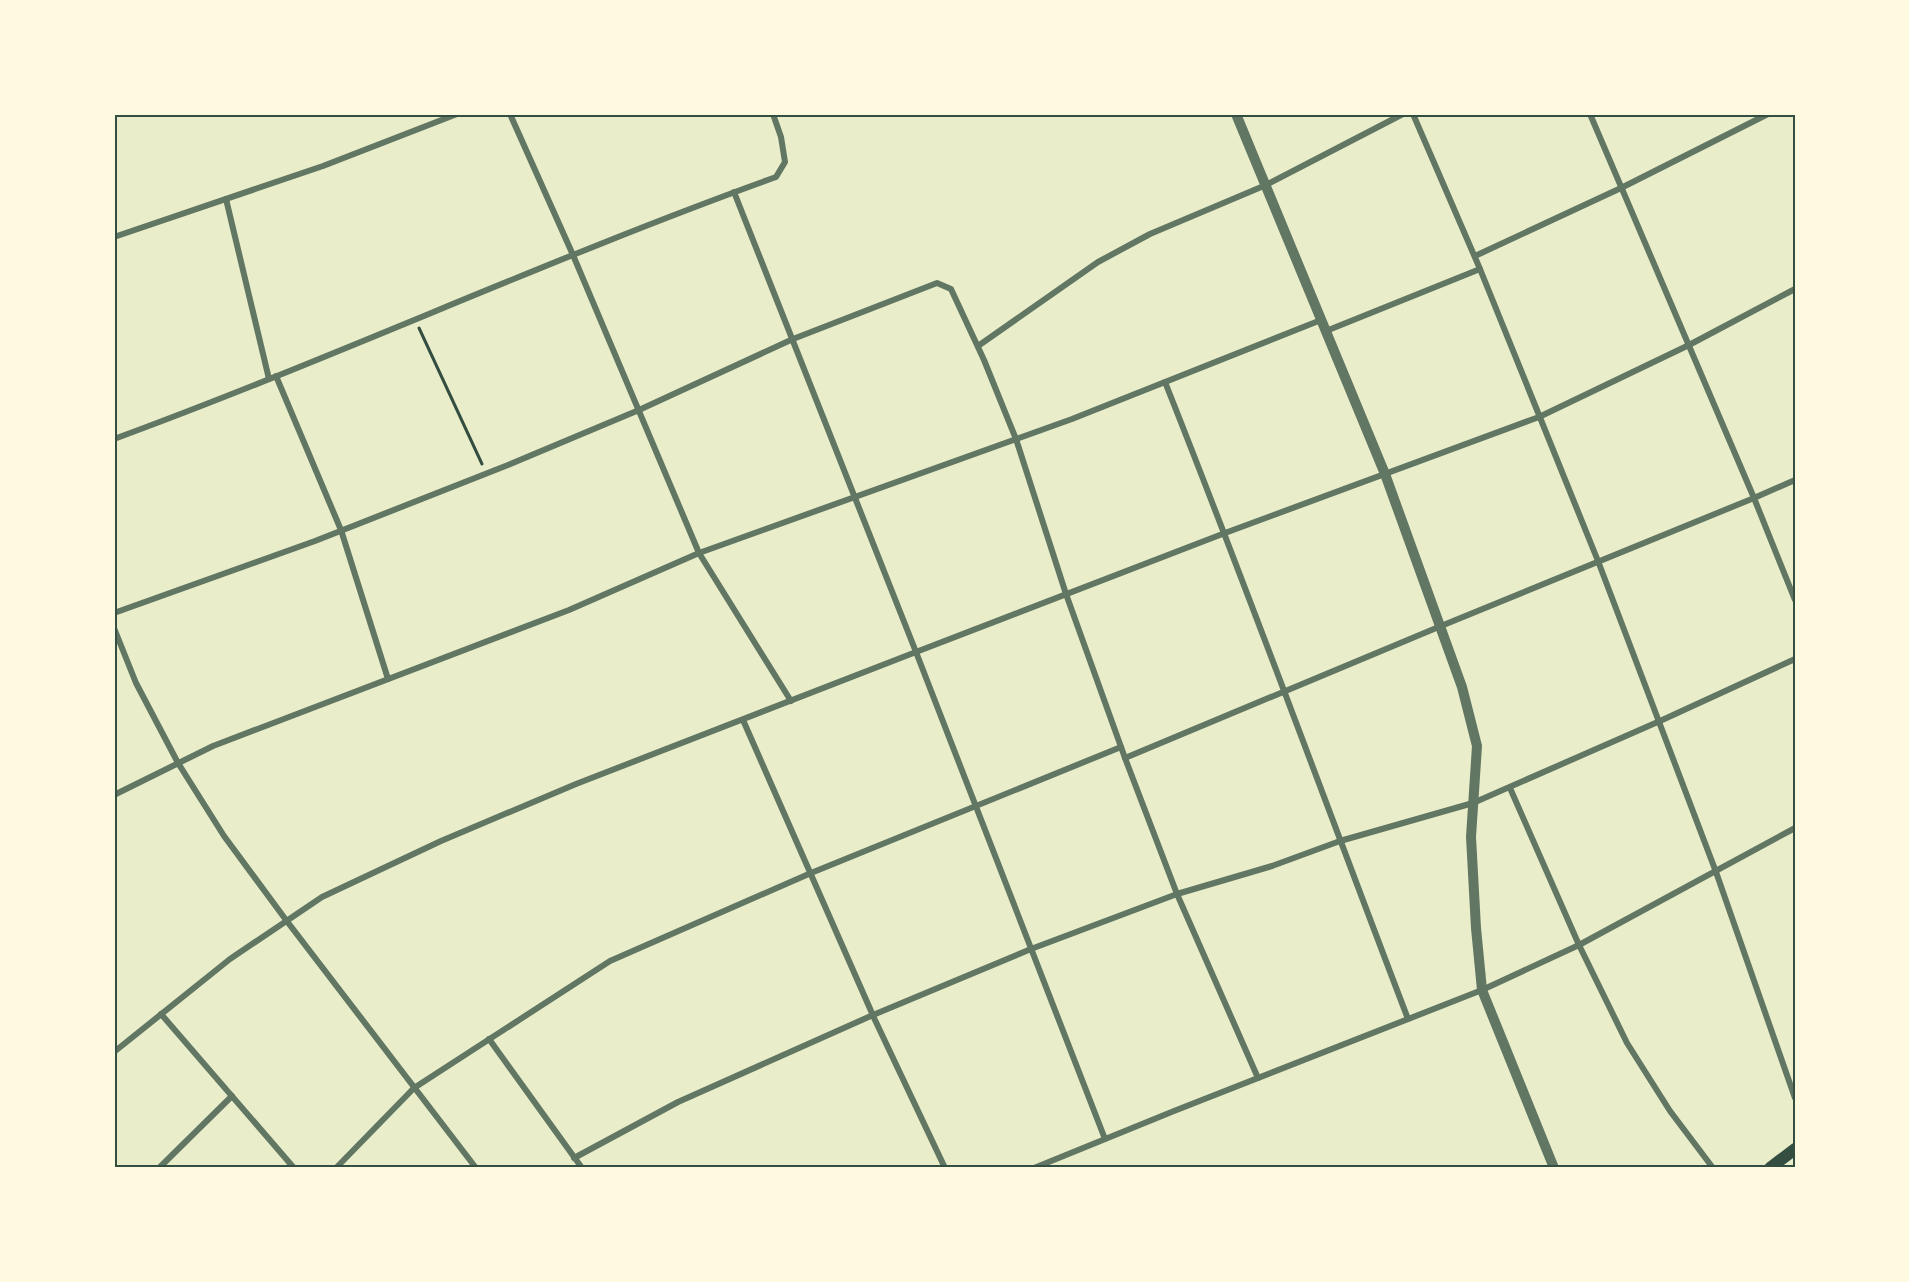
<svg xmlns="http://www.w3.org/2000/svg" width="1909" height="1282" font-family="'Alegreya Sans',sans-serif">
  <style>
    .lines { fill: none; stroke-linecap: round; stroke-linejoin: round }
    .path { stroke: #344e41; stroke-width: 3 }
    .minor { stroke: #617663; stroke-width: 6 }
    .tertiary { stroke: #617663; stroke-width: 10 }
    .secondary { stroke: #344e41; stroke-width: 12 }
    .neatline { fill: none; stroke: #344e41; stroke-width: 2 }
  </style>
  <rect width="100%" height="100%" fill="#e9edc9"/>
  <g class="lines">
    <path class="path" d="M419,328L482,464"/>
    <g class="minor">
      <path d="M510,114L573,255L699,553L791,701"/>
      <path d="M1413,114L1480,269L1598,561L1716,872L1795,1098"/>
      <path d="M1590,114L1754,498L1795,600"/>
      <path d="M734,192L916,652L1105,1139"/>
      <path d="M226,199L269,379"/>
      <path d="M114,237L323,166L457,114"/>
      <path d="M1475,256L1621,188L1768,114"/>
      <path d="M1326,331L1480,269"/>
      <path d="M978,346L1098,262L1150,234L1266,185L1403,114"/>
      <path d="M276,376L341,530L388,679"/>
      <path d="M1165,382C1249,593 1327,807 1408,1019"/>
      <path d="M114,439C337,357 553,257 776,177L785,162L781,137L773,114"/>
      <path d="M114,613L315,541L508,465L639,410L793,339L937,283L951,289L984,360L1016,439L1066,594L1125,758L1177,894L1258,1078"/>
      <path d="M114,628L136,683L178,763L224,836L286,920L476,1168"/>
      <path d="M743,720L875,1020L945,1168"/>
      <path d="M1125,758L1441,626L1754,498L1795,480"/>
      <path d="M1510,788L1579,945L1627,1043L1670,1111L1713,1168"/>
      <path d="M114,795L213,746L569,610L699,553L1072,419L1321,320"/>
      <path d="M161,1014L294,1168"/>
      <path d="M489,1039L582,1168"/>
      <path d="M114,1052L230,959L322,897L441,841L576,784L916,652L1225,533L1539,417L1689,345L1795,289"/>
      <path d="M574,1158L678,1102L873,1015L1031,949L1177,894L1272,866L1340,841L1473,803L1660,721L1795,659"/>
      <path d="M159,1168L232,1096"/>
      <path d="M336,1168L414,1088L610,961L811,873L1121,747"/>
      <path d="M1034,1168L1174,1111L1482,990L1579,945L1795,828"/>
    </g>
    <path class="tertiary" d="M1236,114L1385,474L1462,687L1477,746L1471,837L1476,928L1482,990L1554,1168"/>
    <path class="secondary" d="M1770,1168L1795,1149"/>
  </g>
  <rect width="1909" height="1282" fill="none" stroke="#fefae0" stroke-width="231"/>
  <rect x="116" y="116" width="1678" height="1050" class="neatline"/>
</svg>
